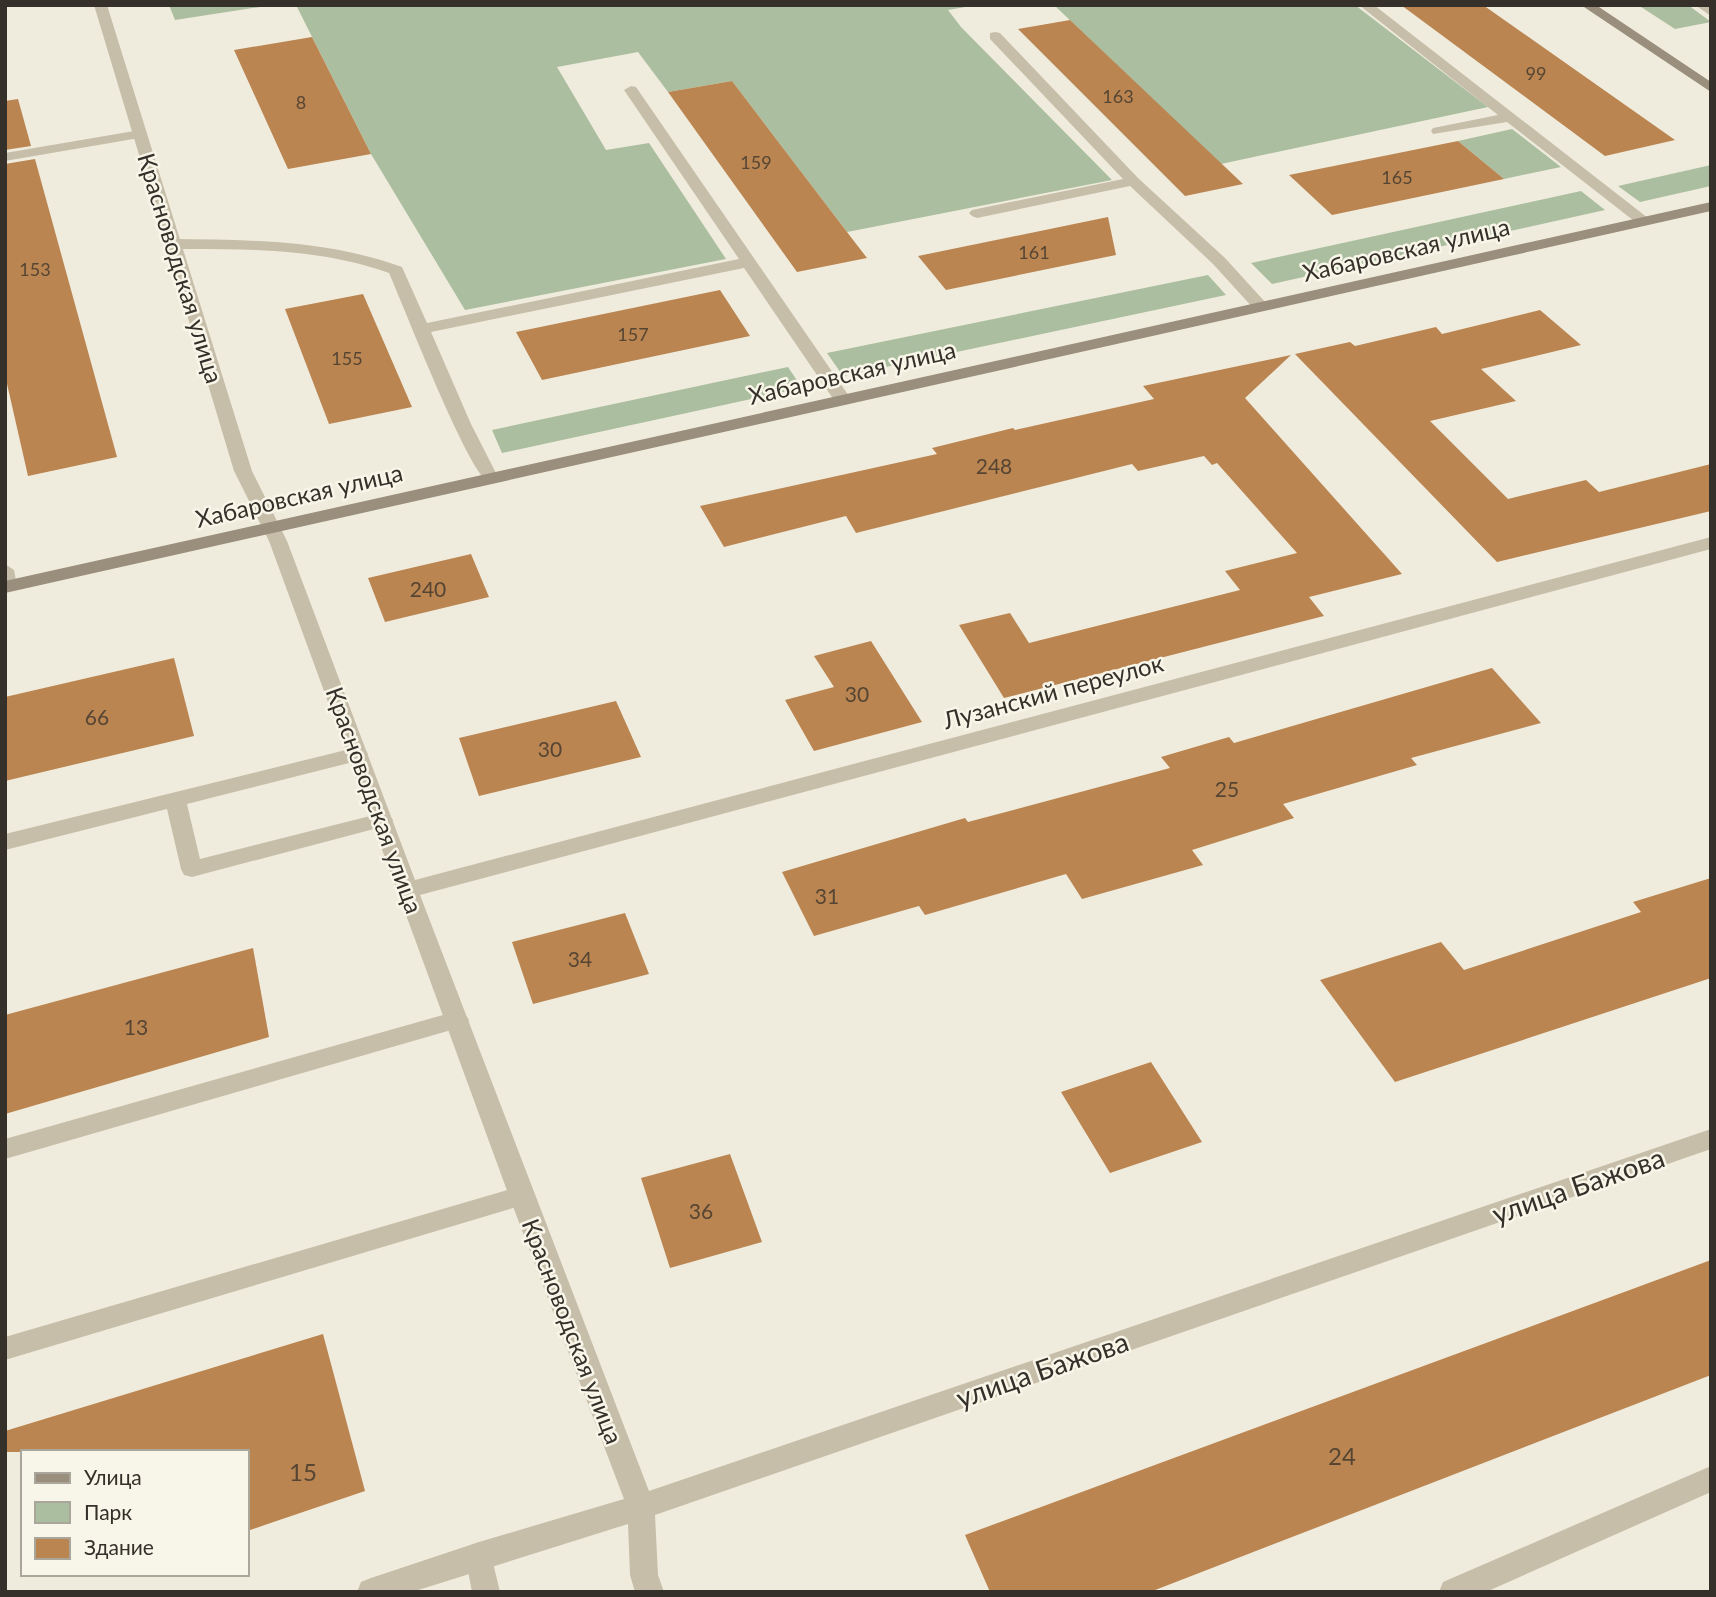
<svg xmlns="http://www.w3.org/2000/svg" width="1716" height="1597" font-family="Lato,sans-serif">
  <style>
    .green { fill: #abbe9f }
    .building { fill: #ba8551 }
    .lines { fill: none; stroke-linecap: round; stroke-linejoin: round }
    .lane { fill: #c7beaa; fill-rule: evenodd }
    .street { fill: #c7beaa; fill-rule: evenodd }
    .secondary { fill: #9a8e7c; fill-rule: evenodd }
    .labels { text-anchor: middle; dominant-baseline: central; stroke-width: 5; stroke-linejoin: round; paint-order: stroke }
    .far-number-label { font-size: 18px; fill: #564533 }
    .number-label { font-size: 21px; fill: #564533 }
    .street-label { font-size: 24px; fill: #353029; stroke: #f8f5e9 }
    .near-number-label { font-size: 24px; fill: #564533 }
    .near-street-label { font-size: 28px; fill: #353029; stroke: #f8f5e9 }
  </style>
  <rect width="100%" height="100%" fill="#f0ecdd"/>
  <g class="green">
    <path d="M169,5H273L175,20Z"/>
    <path d="M296,5H977L948,10L961,27L1112,180L847,232L732,81L668,92L638,52L557,67L606,150L649,143L726,259L465,310L371,154Z"/>
    <path d="M1054,5H1355L1488,107L1221,164Z"/>
    <path d="M1638,5H1688L1711,22L1675,29Z"/>
    <path d="M1512,129L1561,167L1504,179L1458,141Z"/>
    <path d="M1711,165V186L1640,202L1618,186Z"/>
    <path d="M1581,191L1605,210L1272,284L1251,263Z"/>
    <path d="M1208,275L1226,295L843,376L827,353Z"/>
    <path d="M788,367L802,388L502,453L492,430Z"/>
  </g>
  <g class="building">
    <path d="M1401,5H1483L1675,140L1605,156Z"/>
    <path d="M1070,20L1243,184L1185,196L1018,29Z"/>
    <path d="M312,37L371,154L288,169L234,50Z"/>
    <path d="M732,81L847,232L867,258L797,272L668,92Z"/>
    <path d="M18,99L31,146L5,150V101Z"/>
    <path d="M1458,141L1504,179L1332,215L1289,175Z"/>
    <path d="M35,159L117,457L28,476L5,375V164Z"/>
    <path d="M1108,217L1116,255L946,290L918,256Z"/>
    <path d="M720,290L750,336L542,380L516,332Z"/>
    <path d="M363,294L412,407L329,424L285,309Z"/>
    <path d="M1540,310L1581,345L1481,369L1516,401L1430,421L1508,499L1586,480L1599,492L1711,464V511L1497,562L1295,354L1350,342L1355,346L1436,327L1442,334Z"/>
    <path d="M1291,355L1245,398L1402,574L1309,597L1324,616L1004,698L959,625L1010,613L1029,643L1240,590L1225,571L1297,553L1217,463L1212,465L1204,456L1138,471L1132,464L856,533L846,516L724,547L700,506L937,454L932,448L1013,428L1015,430L1154,399L1143,386Z"/>
    <path d="M471,554L489,597L385,622L368,578Z"/>
    <path d="M871,641L922,722L814,751L785,700L834,687L814,656Z"/>
    <path d="M174,658L194,736L5,781V697Z"/>
    <path d="M1492,668L1541,723L1411,758L1417,765L1283,804L1294,818L1192,850L1203,865L1082,899L1066,874L925,915L919,906L814,936L782,872L965,818L968,822L1170,768L1161,757L1229,737L1234,743Z"/>
    <path d="M616,701L641,757L479,796L459,738Z"/>
    <path d="M1711,878V978L1395,1082L1320,980L1441,942L1464,970L1641,912L1633,902Z"/>
    <path d="M625,913L649,974L533,1004L512,942Z"/>
    <path d="M253,948L269,1037L5,1114V1015Z"/>
    <path d="M1151,1062L1202,1142L1110,1173L1061,1092Z"/>
    <path d="M730,1154L762,1242L670,1268L641,1178Z"/>
    <path d="M1711,1260V1375L1150,1592H990L965,1535Z"/>
    <path d="M323,1334L365,1491L247,1531V1452H5V1431Z"/>
  </g>
  <g class="lines">
    <g class="lane">
      <path d="M1359,5H1374L1648,218L1651,221L1648,224H1638L1507,122L1433,134L1431,131L1433,128L1498,115Z"/>
      <path d="M1695,5H1710L1711,16Z"/>
      <path d="M995,32L1000,33L1138,178L1225,258L1266,303L1268,306L1266,309H1254L1213,264L1130,186L977,218L972,216L969,213L972,210L1123,179L990,39V33Z"/>
      <path d="M631,86L636,87L851,399L848,403H836L744,268L431,332L471,424L498,477L489,482C470,478 402,302 389,273C319,248 247,249 174,249L166,244L174,239C252,240 327,240 402,267L427,323L739,259L624,90Z"/>
      <path d="M140,130L147,134L145,137L5,161V153Z"/>
      <path d="M5,564L14,570L17,586L8,592L5,591Z"/>
      <path d="M358,747L365,749L368,754L365,759L187,804L200,859L382,813L389,815L393,820L389,825L192,877L184,875L181,869L167,809L5,850V834Z"/>
      <path d="M457,1011L465,1014L469,1020L465,1026L5,1159V1139Z"/>
      <path d="M521,1186L530,1189L533,1196L530,1203L5,1360V1337Z"/>
      <path d="M1711,1466V1492L1486,1592H1439L1443,1582Z"/>
      <path d="M479,1542L489,1546L500,1592H472L465,1555L469,1546Z"/>
    </g>
    <path class="street" d="M94,5H107L252,471L287,541L415,880L1711,537V549L420,895L649,1491L1711,1129V1149L655,1515L658,1575L664,1592H635L630,1575L628,1524L412,1592H357L361,1582L371,1578L479,1542L624,1499L509,1196L269,541L234,471Z"/>
    <g class="secondary">
      <path d="M1581,5H1596L1711,82V92Z"/>
      <path d="M1711,202V211L5,593V581Z"/>
    </g>
  </g>
  <g class="labels">
    <g class="far-number-label">
      <text x="1536" y="73">99</text>
      <text x="1118" y="96">163</text>
      <text x="301" y="102">8</text>
      <text x="756" y="162">159</text>
      <text x="1397" y="177">165</text>
      <text x="1034" y="252">161</text>
      <text x="35" y="269">153</text>
      <text x="633" y="334">157</text>
      <text x="347" y="358">155</text>
    </g>
    <g class="number-label">
      <text x="994" y="465">248</text>
      <text x="428" y="588">240</text>
      <text x="857" y="693">30</text>
      <text x="97" y="716">66</text>
      <text x="550" y="748">30</text>
      <text x="1227" y="788">25</text>
      <text x="827" y="895">31</text>
      <text x="580" y="958">34</text>
      <text x="136" y="1026">13</text>
      <text x="701" y="1210">36</text>
    </g>
    <g class="street-label">
      <text transform="translate(1406 249) rotate(-13)">Хабаровская улица</text>
      <text transform="translate(181 268) rotate(73)">Красноводская улица</text>
      <text transform="translate(852 372) rotate(-13)">Хабаровская улица</text>
      <text transform="translate(299 495) rotate(-13)">Хабаровская улица</text>
      <text transform="translate(1053 691) rotate(-15)">Лузанский переулок</text>
      <text transform="translate(375 800) rotate(70)">Красноводская улица</text>
      <text transform="translate(573 1331) rotate(69)">Красноводская улица</text>
    </g>
    <g class="near-number-label">
      <text x="1342" y="1455">24</text>
      <text x="303" y="1471">15</text>
    </g>
    <g class="near-street-label">
      <text transform="translate(1578 1185) rotate(-19)">улица Бажова</text>
      <text transform="translate(1042 1369) rotate(-19)">улица Бажова</text>
    </g>
  </g>
  <rect width="1716" height="1597" fill="none" stroke="#353029" stroke-width="14"/>
  <rect x="21" y="1450" width="228" height="126" fill="#f8f5e9" stroke="#aaa69c" stroke-width="2"/>
  <rect x="35" y="1473" width="35" height="10" fill="#9a8e7c" stroke="#aaa69c" stroke-width="2"/>
  <text x="84" y="1485" font-size="21" fill="#353029">Улица</text>
  <rect x="35" y="1502" width="35" height="21" fill="#abbe9f" stroke="#aaa69c" stroke-width="2"/>
  <text x="84" y="1520" font-size="21" fill="#353029">Парк</text>
  <rect x="35" y="1538" width="35" height="21" fill="#ba8551" stroke="#aaa69c" stroke-width="2"/>
  <text x="84" y="1555" font-size="21" fill="#353029">Здание</text>
</svg>
